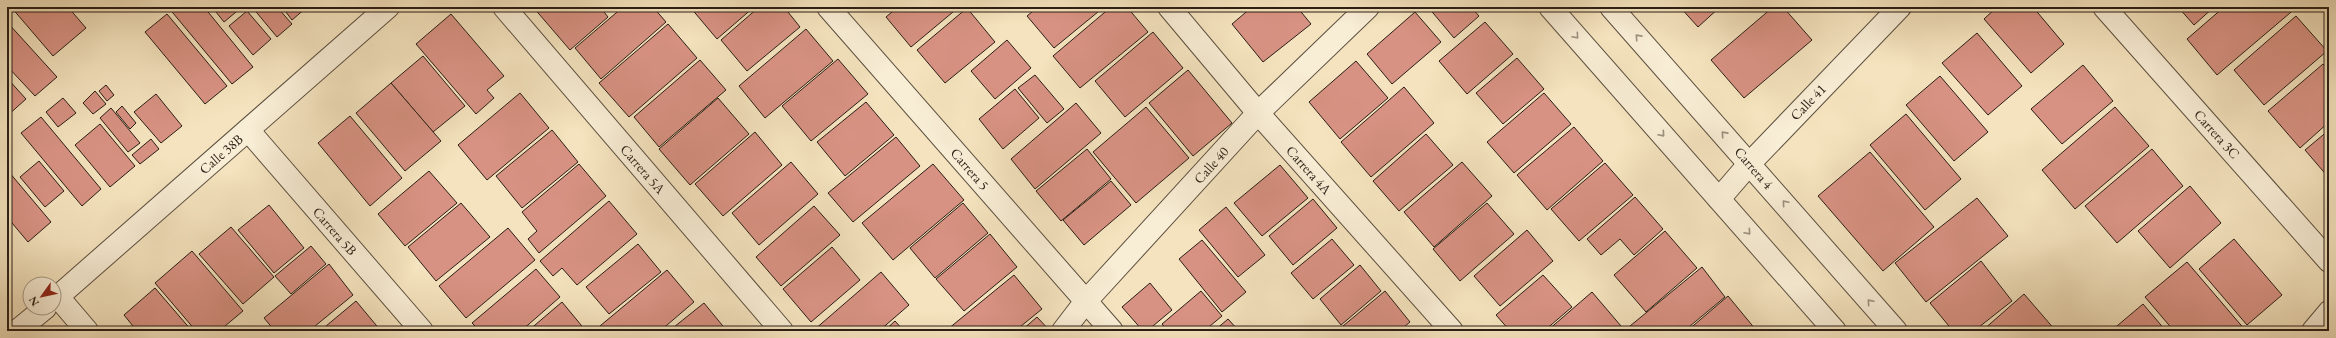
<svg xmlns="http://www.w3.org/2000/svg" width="2336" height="338" font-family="'EB Garamond',serif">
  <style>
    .building { fill: #d89283; stroke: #2a1e15 }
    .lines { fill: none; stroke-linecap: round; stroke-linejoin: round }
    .minor-casing { stroke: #5c4f3f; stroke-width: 24 }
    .minor { stroke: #f8edd5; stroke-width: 22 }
    .oneway { stroke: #9b907f }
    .labels { text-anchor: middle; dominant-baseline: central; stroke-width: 3.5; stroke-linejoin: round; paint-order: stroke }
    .street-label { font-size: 14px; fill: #2a1e15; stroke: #f8edd5 }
  </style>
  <rect width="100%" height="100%" fill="#f4e3be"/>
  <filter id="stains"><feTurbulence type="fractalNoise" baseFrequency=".005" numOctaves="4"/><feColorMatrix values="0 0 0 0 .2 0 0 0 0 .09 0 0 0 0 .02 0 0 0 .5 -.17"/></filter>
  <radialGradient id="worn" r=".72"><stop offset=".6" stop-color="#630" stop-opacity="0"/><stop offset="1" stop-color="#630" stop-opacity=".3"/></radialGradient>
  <g class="building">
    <path d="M11,7H68L86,28L53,56Z"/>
    <path d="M168,7H204L253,67L232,84Z"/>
    <path d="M212,7H242L224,22Z"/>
    <path d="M252,7H277L292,24L277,37Z"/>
    <path d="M282,7H307L292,20Z"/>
    <path d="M533,7H600L608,17L570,50Z"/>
    <path d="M623,7H653L666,22L601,79L575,48Z"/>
    <path d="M690,7H754L717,39Z"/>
    <path d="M759,7H784L800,27L747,71L721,40Z"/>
    <path d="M898,7H959L911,47L886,17Z"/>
    <path d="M1038,7H1104L1054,48L1027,16Z"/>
    <path d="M1111,7H1127L1148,32L1080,88L1053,56Z"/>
    <path d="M1252,7H1297L1311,24L1263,62L1232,24Z"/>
    <path d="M1428,7H1471L1479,16L1454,38Z"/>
    <path d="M1680,7H1720L1698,27Z"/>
    <path d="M1773,7H1783L1812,40L1744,98L1711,60Z"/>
    <path d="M1997,7H2033L2064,44L2031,73L1984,19Z"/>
    <path d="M2178,7H2214L2194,25Z"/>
    <path d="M2224,7H2297L2217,75L2187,39Z"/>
    <path d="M967,8L995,42L945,83L917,50Z"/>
    <path d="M247,11L271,39L253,55L229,26Z"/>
    <path d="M1415,12L1441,42L1392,84L1367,54Z"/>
    <path d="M167,14L227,86L205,104L145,32Z"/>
    <path d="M451,14L504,76L487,90L494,98L476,114L416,44Z"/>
    <path d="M2296,16L2327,51L2264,105L2234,70Z"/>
    <path d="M7,22L57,77L35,96L7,66Z"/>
    <path d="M1485,22L1513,54L1467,94L1439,61Z"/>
    <path d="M668,24L697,58L629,117L599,83Z"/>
    <path d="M806,29L833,61L765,118L739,86Z"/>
    <path d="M1153,32L1183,68L1125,117L1095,81Z"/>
    <path d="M1977,33L2022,86L1988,115L1942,63Z"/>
    <path d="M1007,40L1031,68L995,99L971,71Z"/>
    <path d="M423,56L465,106L433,132L391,83Z"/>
    <path d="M1517,58L1544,89L1503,124L1476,93Z"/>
    <path d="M838,59L868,94L811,141L782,106Z"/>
    <path d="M700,60L726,90L659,147L634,117Z"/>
    <path d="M1356,61L1388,98L1340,139L1309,102Z"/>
    <path d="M2323,64L2329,71V122L2300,148L2268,111Z"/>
    <path d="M2083,65L2113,101L2062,144L2031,109Z"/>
    <path d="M1188,70L1232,123L1193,156L1149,103Z"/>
    <path d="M1035,75L1064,109L1047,123L1018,88Z"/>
    <path d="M1940,76L1988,132L1954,161L1906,105Z"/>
    <path d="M7,78L26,99L7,116Z"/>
    <path d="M391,83L441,141L405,171L356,113Z"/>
    <path d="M106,85L114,95L107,101L99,91Z"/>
    <path d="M1404,87L1434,123L1371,177L1341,142Z"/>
    <path d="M1015,89L1039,118L1003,149L979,119Z"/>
    <path d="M95,91L106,104L93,114L83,103Z"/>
    <path d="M520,93L549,128L487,180L458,145Z"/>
    <path d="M1544,93L1571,124L1514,173L1487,142Z"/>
    <path d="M156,94L182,126L161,143L134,112Z"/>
    <path d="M63,98L76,113L58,127L46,112Z"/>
    <path d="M718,98L749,134L690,185L659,149Z"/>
    <path d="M866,102L894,135L845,176L817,142Z"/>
    <path d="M1076,103L1101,133L1035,189L1011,159Z"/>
    <path d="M122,106L136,123L130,129L116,112Z"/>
    <path d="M1146,107L1189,158L1136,203L1093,152Z"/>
    <path d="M2115,107L2149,146L2075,209L2042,170Z"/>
    <path d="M111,108L140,143L128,152L100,118Z"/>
    <path d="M1906,114L1961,179L1925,210L1870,145Z"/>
    <path d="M350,116L402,178L370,206L318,143Z"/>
    <path d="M41,117L101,189L82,206L21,133Z"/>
    <path d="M100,124L135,166L110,187L75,145Z"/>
    <path d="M1574,127L1603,161L1547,210L1517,175Z"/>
    <path d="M552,130L578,162L522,208L496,176Z"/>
    <path d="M2329,130V178L2305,150Z"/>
    <path d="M755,132L782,165L723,216L695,184Z"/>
    <path d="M1426,134L1453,165L1399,211L1373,181Z"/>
    <path d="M896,137L920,166L853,222L828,193Z"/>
    <path d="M151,139L159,149L140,164L132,155Z"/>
    <path d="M1087,149L1111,179L1061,221L1036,191Z"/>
    <path d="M2152,149L2183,186L2117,243L2085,206Z"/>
    <path d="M1870,152L1934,227L1883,271L1818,196Z"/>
    <path d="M39,161L64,191L45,207L20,177Z"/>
    <path d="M791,162L818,194L759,245L732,213Z"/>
    <path d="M1462,162L1492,196L1434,247L1404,212Z"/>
    <path d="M1605,163L1633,195L1579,241L1551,209Z"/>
    <path d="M579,164L606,196L539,253L528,239L537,231L522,212Z"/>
    <path d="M933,164L964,200L893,260L862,223Z"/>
    <path d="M1280,165L1308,198L1262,236L1234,203Z"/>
    <path d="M429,171L457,203L405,246L378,214Z"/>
    <path d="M9,172L51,222L28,242L7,217V174Z"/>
    <path d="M1111,181L1131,205L1084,245L1063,220Z"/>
    <path d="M2190,186L2221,223L2170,268L2138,231Z"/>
    <path d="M1635,197L1663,229L1634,255L1620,239L1601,255L1587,239Z"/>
    <path d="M1977,198L2008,236L1926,302L1895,263Z"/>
    <path d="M1313,199L1337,228L1293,265L1269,236Z"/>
    <path d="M609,201L637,234L577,285L562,268L553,276L540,261Z"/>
    <path d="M461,203L490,237L436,281L408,247Z"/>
    <path d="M963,203L988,233L935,278L910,248Z"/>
    <path d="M1487,203L1514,234L1460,281L1433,249Z"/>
    <path d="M269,205L304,248L274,273L238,230Z"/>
    <path d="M814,206L840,235L781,286L756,257Z"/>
    <path d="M1226,207L1265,255L1238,277L1199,230Z"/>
    <path d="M231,227L274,277L243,304L199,254Z"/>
    <path d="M508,228L535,260L466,318L439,286Z"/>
    <path d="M1527,230L1553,261L1500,306L1474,276Z"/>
    <path d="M1665,231L1697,268L1646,312L1614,275Z"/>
    <path d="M990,234L1017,267L964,311L936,279Z"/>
    <path d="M1332,239L1354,265L1313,299L1291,273Z"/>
    <path d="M2234,239L2282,295L2247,325L2199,269Z"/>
    <path d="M1202,240L1246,292L1222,312L1179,259Z"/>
    <path d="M638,244L661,272L609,314L586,287Z"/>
    <path d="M311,246L326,264L291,294L275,276Z"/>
    <path d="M832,247L860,280L811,322L783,289Z"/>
    <path d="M192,251L243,311L219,331H196L155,283Z"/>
    <path d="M1981,261L2012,301L1974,331H1953L1930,303Z"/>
    <path d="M2187,262L2246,331H2174L2145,297Z"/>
    <path d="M329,264L353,295L309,331H275L264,318Z"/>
    <path d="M1360,265L1381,291L1341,325L1320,299Z"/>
    <path d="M1702,267L1725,297L1684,331H1633L1630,326Z"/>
    <path d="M536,269L560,297L521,331H480L472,323Z"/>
    <path d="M667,270L694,302L660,331H604L600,326Z"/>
    <path d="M881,272L909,305L879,331H815L814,330Z"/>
    <path d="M1014,275L1042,309L1015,331H950L948,329Z"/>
    <path d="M1543,275L1572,307L1544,331H1510L1496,315Z"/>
    <path d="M1150,283L1172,310L1147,331H1143L1122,307Z"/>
    <path d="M155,288L192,331H137L124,315Z"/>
    <path d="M1201,291L1222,316L1204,331H1168L1162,324Z"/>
    <path d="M1385,291L1410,322L1399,331H1337Z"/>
    <path d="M1592,292L1621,326L1615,331H1547Z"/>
    <path d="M2024,294L2056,331H1982Z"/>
    <path d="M1728,296L1756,330L1687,331Z"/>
    <path d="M356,301L381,331H320Z"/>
    <path d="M562,302L586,331H528Z"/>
    <path d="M704,303L727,331H669Z"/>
    <path d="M2143,304L2166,331H2111Z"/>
    <path d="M1037,317L1050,331H1021Z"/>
    <path d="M1228,319L1239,331H1214Z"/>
    <path d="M895,321L904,331H884Z"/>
  </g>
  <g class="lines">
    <defs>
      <g id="minor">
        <path d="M504,7L782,331"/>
        <path d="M828,7L1112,331"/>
        <path d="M1169,7L1258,113L1452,331"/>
        <path d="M1550,7L1835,331"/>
        <path d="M1611,7L1896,331"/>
        <path d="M2104,7L2329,261"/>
        <path d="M248,130L422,331"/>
        <path d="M1719,199L1750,163L1900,7"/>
        <path d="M58,297L87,331"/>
        <path d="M54,300L388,7"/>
        <path d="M17,331L45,308"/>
        <path d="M1063,331L1086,301L1258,113L1368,7"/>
        <path d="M2313,331L2329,312"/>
      </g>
    </defs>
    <use href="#minor" class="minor-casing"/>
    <use href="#minor" class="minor"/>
  </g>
  <defs><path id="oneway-chevron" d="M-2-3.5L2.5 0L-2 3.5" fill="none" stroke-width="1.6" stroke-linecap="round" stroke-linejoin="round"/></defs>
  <g class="oneway">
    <use href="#oneway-chevron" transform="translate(1576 36) rotate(49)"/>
    <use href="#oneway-chevron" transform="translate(1638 37) rotate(-132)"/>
    <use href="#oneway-chevron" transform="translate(1662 134) rotate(49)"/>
    <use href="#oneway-chevron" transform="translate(1724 134) rotate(-132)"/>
    <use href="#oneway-chevron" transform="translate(1785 203) rotate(-131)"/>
    <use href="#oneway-chevron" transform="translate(1748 232) rotate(49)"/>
    <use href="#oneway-chevron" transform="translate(1870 302) rotate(-131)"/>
  </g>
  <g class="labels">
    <g class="street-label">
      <text transform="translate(1808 102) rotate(-46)">Calle 41</text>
      <text transform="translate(2217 134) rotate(48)">Carrera 3C</text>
      <text transform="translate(221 154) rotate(-41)">Calle 38B</text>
      <text transform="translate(1211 165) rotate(-48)">Calle 40</text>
      <text transform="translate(1754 168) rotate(49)">Carrera 4</text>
      <text transform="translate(643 169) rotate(49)">Carrera 5A</text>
      <text transform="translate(970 169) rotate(49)">Carrera 5</text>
      <text transform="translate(1309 170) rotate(48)">Carrera 4A</text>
      <text transform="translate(335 231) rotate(49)">Carrera 5B</text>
    </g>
  </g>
  <rect width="2336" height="338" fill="none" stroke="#f4e3be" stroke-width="24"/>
  <rect x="8" y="8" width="2320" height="322" fill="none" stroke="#2a1e15" stroke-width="2"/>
  <rect x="12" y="12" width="2312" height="314" fill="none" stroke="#2a1e15"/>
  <g transform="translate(42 296) rotate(237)"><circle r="19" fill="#f8edd5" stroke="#a69a88"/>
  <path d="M0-3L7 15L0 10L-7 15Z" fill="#8f2418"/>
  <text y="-6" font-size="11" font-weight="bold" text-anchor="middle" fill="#2a1e15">N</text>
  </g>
  <rect width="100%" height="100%" filter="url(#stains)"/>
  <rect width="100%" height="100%" fill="url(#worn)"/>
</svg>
